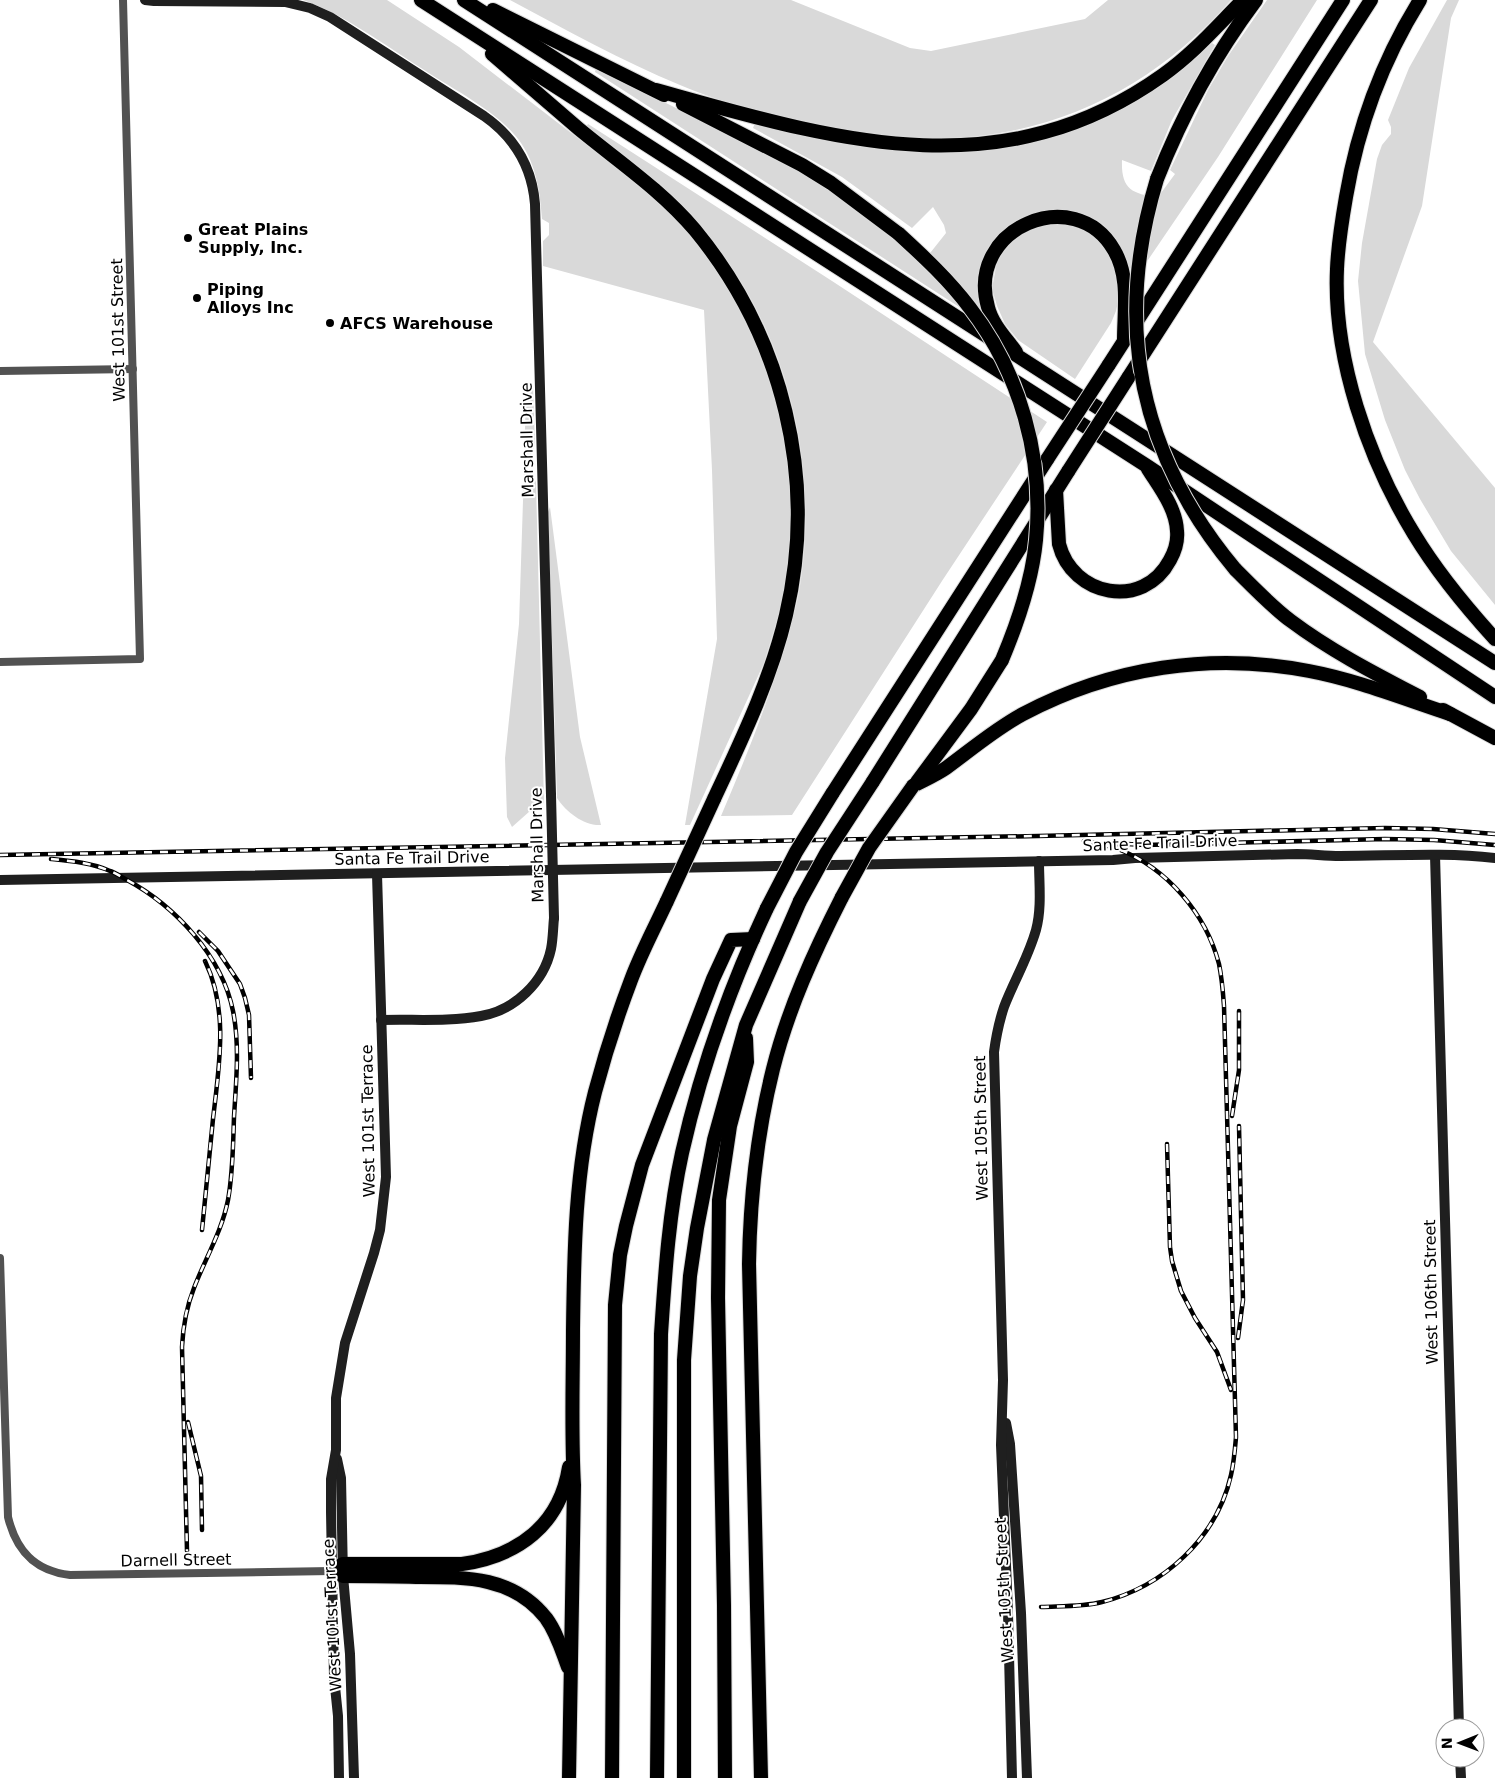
<svg xmlns="http://www.w3.org/2000/svg" width="1495" height="1778" font-family="'DejaVu Sans',sans-serif">
  <style>
    .green { fill: #d9d9d9 }
    .lines { fill: none; stroke-linecap: round; stroke-linejoin: round }
    .highway-casing { stroke: #dbdbdb; stroke-width: 16 }
    .street { stroke: #525252; stroke-width: 8 }
    .secondary { stroke: #1f1f1f; stroke-width: 10 }
    .highway { stroke: #000; stroke-width: 14 }
    .rail-casing { stroke: #000; stroke-width: 4.5 }
    .rail { stroke: #fff; stroke-width: 2.5; stroke-dasharray: 8; stroke-linecap: butt }
    .highway-bridge-casing { stroke: #dbdbdb; stroke-width: 16; stroke-linecap: butt }
    .secondary-bridge { stroke: #1f1f1f; stroke-width: 10 }
    .highway-bridge { stroke: #000; stroke-width: 14 }
    .poi-dot { fill: #000; stroke: #fff; stroke-width: 2 }
    .labels { text-anchor: middle; dominant-baseline: central; stroke-width: 4; stroke-linejoin: round; paint-order: stroke }
    .poi-label { font-size: 16px; font-weight: bold; fill: #000; stroke: #fff; text-anchor: start }
    .street-label { font-size: 16px; fill: #000; stroke: #fff }
  </style>
  <rect width="100%" height="100%" fill="#fff"/>
  <g class="green">
    <path d="M303,0H387L459,47L648,192L688,232L707,255L734,297L747,323L760,352L781,419L786,448L792,510L788,573L781,607L764,663L690,825H685L717,639L712,470L704,310L543,266V241L549,235V223L542,219C540,192 536,165 521,143C500,112 452,89 421,68C383,44 345,15 303,0Z"/>
    <path d="M510,0H791L910,48L931,51L1085,19L1108,0H1231C1153,89 1048,141 927,138C887,137 849,131 810,123C765,114 722,103 680,85C622,61 566,30 510,0Z"/>
    <path d="M1267,0H1317L1218,157L1148,260L1129,269L1122,252L1056,212L994,244L984,317L967,312L595,72L596,68L798,169L863,212L923,262L946,233L944,225L933,207L912,228L842,177L753,128L755,123C892,161 1023,169 1149,92C1172,78 1192,60 1212,43L1215,45L1172,120L1151,171L1122,160C1121,188 1131,194 1158,197L1175,174L1170,170L1208,90L1228,56Z"/>
    <path d="M1447,0H1459L1451,18L1422,206L1373,342L1495,488V605L1451,551L1420,499L1405,470L1385,420L1365,354L1358,281L1362,243L1377,159L1382,145L1391,134V127L1388,120L1409,68Z"/>
    <path d="M588,124L832,281L1047,422L942,581L792,815L721,816C744,762 766,708 783,651C790,628 798,603 801,579C817,467 790,347 723,255C685,204 636,165 586,127Z"/>
    <path d="M1060,223L1076,226L1091,233L1111,255L1119,283V297L1116,311L1111,323L1075,379L1018,340L1005,324L997,306L992,289L997,261L1006,245L1021,232L1040,225Z"/>
    <path d="M533,386L535,445L531,454L524,461L526,395Z"/>
    <path d="M524,470L534,478L536,482L544,803L530,811L512,827L507,817L505,758L519,624Z"/>
    <path d="M550,507L580,737L601,825C584,826 566,812 557,798L548,512Z"/>
  </g>
  <g class="lines">
    <defs>
      <g id="highway">
        <path d="M421,0L1147,466L1495,697"/>
        <path d="M464,0L1495,663"/>
        <path d="M1420,0C1382,61 1358,126 1346,197C1342,220 1338,245 1337,269C1333,358 1368,459 1414,534C1437,572 1465,606 1495,639"/>
        <path d="M493,10L664,95"/>
        <path d="M492,54C521,79 550,104 579,129C619,162 661,190 695,230C783,337 818,479 786,615C771,679 742,739 714,799"/>
        <path d="M656,90C832,139 999,192 1163,75C1194,53 1217,26 1243,0"/>
        <path d="M683,104L802,165L831,183L899,234"/>
        <path d="M1157,179C1182,115 1215,55 1256,0"/>
        <path d="M1016,352C1006,338 992,324 988,307C965,228 1075,182 1114,250C1130,277 1124,310 1124,340"/>
        <path d="M1108,366L1343,0"/>
        <path d="M1128,378L1371,0"/>
        <path d="M1056,490L1059,544C1072,596 1143,611 1170,560C1175,551 1178,541 1177,531C1176,508 1160,488 1148,469"/>
        <path d="M1235,569C1253,587 1271,606 1291,621C1331,651 1376,674 1420,697"/>
        <path d="M1443,710L1495,738"/>
        <path d="M917,782L971,709L1002,660"/>
        <path d="M872,783L1069,470"/>
        <path d="M913,786C924,780 936,775 946,768C972,749 995,729 1023,714C1112,667 1211,652 1309,671C1357,680 1404,699 1450,714"/>
        <path d="M832,794L1048,458"/>
        <path d="M332,1571L343,1564H462C518,1556 560,1525 569,1467"/>
        <path d="M332,1571L343,1576C367,1576 392,1576 416,1577C465,1577 513,1576 546,1618C557,1633 562,1651 568,1667"/>
        <path d="M569,1778L574,1485C571,1434 573,1382 573,1330C574,1250 575,1170 595,1092C605,1054 617,1017 631,980C641,953 655,927 667,901"/>
        <path d="M612,1778L615,1305L620,1255L626,1226L642,1165L713,979L731,940L753,939"/>
        <path d="M657,1778L661,1334C665,1274 669,1212 682,1153C701,1068 730,987 767,908"/>
        <path d="M684,1778V1360L690,1276L697,1228L714,1140L746,1025L800,901"/>
        <path d="M725,1778L724,1605L718,1298L719,1200L730,1126L747,1062L746,1038"/>
        <path d="M761,1778L749,1264C750,1198 757,1133 773,1069C788,1009 814,952 842,897"/>
      </g>
    </defs>
    <use href="#highway" class="highway-casing"/>
    <g class="street">
      <path d="M0,371L133,369"/>
      <path d="M0,662L140,659L123,0"/>
      <path d="M0,1258L8,1517C16,1550 34,1571 70,1575L332,1571"/>
    </g>
    <g class="secondary">
      <path d="M145,0L154,1L285,2L310,8L330,17L484,116C514,137 532,167 535,204L551,795"/>
      <path d="M1435,855L1459,1728"/>
      <path d="M0,880L1113,860L1135,858L1297,854C1311,854 1325,856 1340,856C1391,856 1444,852 1495,858"/>
      <path d="M381,1020C414,1019 449,1022 481,1016C515,1010 544,982 551,949C553,939 553,928 554,918"/>
      <path d="M1006,1423L1010,1444L1021,1613L1027,1778"/>
      <path d="M337,1459L341,1478L343,1576L350,1654L354,1778"/>
      <path d="M1460,1758L1461,1778"/>
      <path d="M339,1778L338,1716L334,1677L331,1512V1479L336,1450V1398L345,1343L374,1253L380,1230L386,1177L377,874"/>
      <path d="M1012,1778L1008,1613L1001,1445L1003,1380L994,1052C996,1037 999,1022 1004,1007C1014,981 1028,958 1036,930C1042,908 1039,883 1039,861"/>
    </g>
    <use href="#highway" class="highway"/>
    <defs>
      <g id="rail">
        <path d="M1110,843L1145,845L1385,839L1434,840L1495,845"/>
        <path d="M0,855L1038,836L1385,828L1433,829L1495,834"/>
        <path d="M51,859C71,861 92,863 110,871C116,873 121,877 127,880C175,906 222,956 233,1011C240,1046 236,1082 234,1117C233,1145 233,1173 228,1200C222,1231 205,1259 194,1288C186,1308 183,1327 182,1347L187,1551"/>
        <path d="M199,932L218,951L240,984L245,998L249,1015L251,1078"/>
        <path d="M1232,1116L1239,1070V1011"/>
        <path d="M1167,1144L1170,1247L1172,1261L1181,1291L1195,1318L1217,1352L1231,1390"/>
        <path d="M202,1230C206,1193 209,1156 213,1119C219,1066 229,1010 205,961"/>
        <path d="M1238,1338L1243,1300L1239,1126"/>
        <path d="M188,1422L201,1476L202,1530"/>
        <path d="M1041,1607C1061,1606 1082,1607 1102,1602C1163,1587 1217,1538 1231,1475C1234,1462 1235,1449 1236,1437L1224,1006C1223,992 1222,978 1219,964C1206,914 1167,868 1118,849C1107,845 1095,843 1084,841"/>
      </g>
    </defs>
    <use href="#rail" class="rail-casing"/>
    <use href="#rail" class="rail"/>
    <defs>
      <g id="highway-bridge">
        <path d="M1157,179C1113,324 1138,453 1235,569"/>
        <path d="M899,234C924,257 949,280 970,308C1020,373 1044,458 1036,540C1032,582 1018,622 1002,660"/>
        <path d="M1048,458L1108,366"/>
        <path d="M1069,470L1128,378"/>
        <path d="M842,897L869,848L913,786"/>
        <path d="M667,901L714,799"/>
        <path d="M800,901L827,852L872,783"/>
        <path d="M767,908L796,852L832,794"/>
      </g>
    </defs>
    <use href="#highway-bridge" class="highway-bridge-casing"/>
    <path class="secondary-bridge" d="M551,795L554,918"/>
    <use href="#highway-bridge" class="highway-bridge"/>
  </g>
  <g class="poi-dot">
    <circle cx="188" cy="238" r="5"/>
    <circle cx="197" cy="298" r="5"/>
    <circle cx="330" cy="323" r="5"/>
  </g>
  <g class="labels">
    <g class="poi-label">
      <text x="198" y="229">Great Plains<tspan x="198" dy="18">Supply, Inc.</tspan></text>
      <text x="207" y="289">Piping<tspan x="207" dy="18">Alloys Inc</tspan></text>
      <text x="340" y="323">AFCS Warehouse</text>
    </g>
    <g class="street-label">
      <text transform="translate(118 330) rotate(-91)">West 101st Street</text>
      <text transform="translate(527 440) rotate(-91)">Marshall Drive</text>
      <text transform="translate(1160 843) rotate(-2)">Sante Fe Trail Drive</text>
      <text transform="translate(537 845) rotate(-91)">Marshall Drive</text>
      <text transform="translate(412 858) rotate(-1)">Santa Fe Trail Drive</text>
      <text transform="translate(368 1121) rotate(-91)">West 101st Terrace</text>
      <text transform="translate(981 1128) rotate(-91)">West 105th Street</text>
      <text transform="translate(1431 1292) rotate(-91)">West 106th Street</text>
      <text transform="translate(176 1560) rotate(-1)">Darnell Street</text>
      <text transform="translate(1004 1590) rotate(-93)">West 105th Street</text>
      <text transform="translate(332 1615) rotate(-93)">West 101st Terrace</text>
    </g>
  </g>
  <g transform="translate(1460 1743) rotate(269)"><circle r="24" fill="#ffffff" stroke="#999999"/>
  <path d="M0-4L9 19L0 12L-9 19Z" fill="#000000"/>
  <text y="-8" font-size="14" font-weight="bold" text-anchor="middle" fill="#000000">N</text>
  </g>
</svg>
